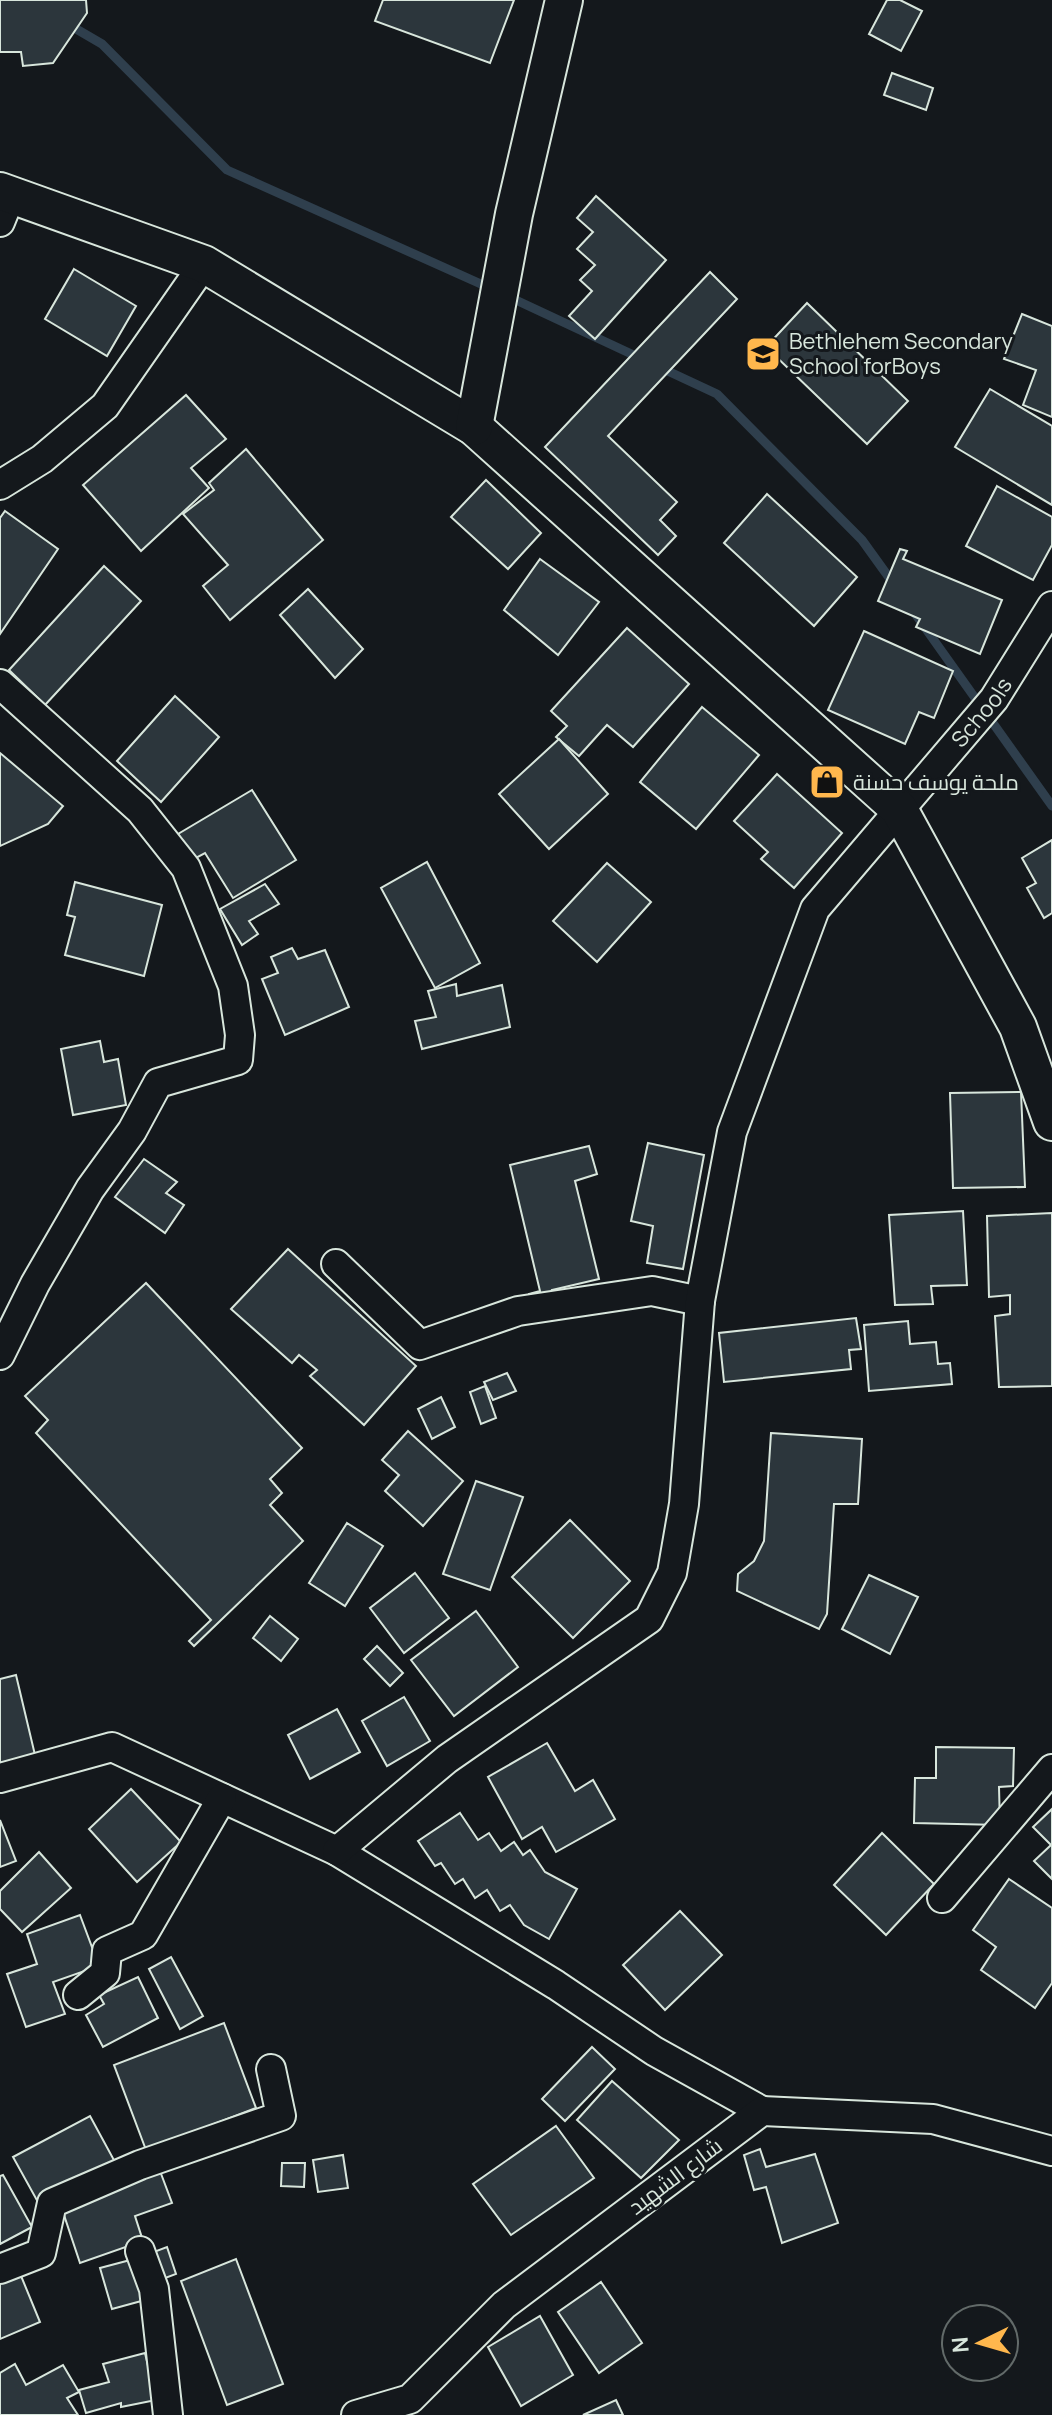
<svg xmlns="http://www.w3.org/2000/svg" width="1052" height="2415" font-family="Manrope,Cairo,sans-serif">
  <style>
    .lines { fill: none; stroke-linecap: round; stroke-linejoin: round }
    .stream { stroke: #2f3f4d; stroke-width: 9 }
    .building { fill: #2c363c; stroke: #d8e6dc; stroke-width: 2 }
    .minor-casing { stroke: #d8e6dc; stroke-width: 32 }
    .tertiary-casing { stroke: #d8e6dc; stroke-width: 40 }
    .minor { stroke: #14181c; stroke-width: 28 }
    .tertiary { stroke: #14181c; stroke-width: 36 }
    .labels { text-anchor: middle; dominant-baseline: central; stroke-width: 6; stroke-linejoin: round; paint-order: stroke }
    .poi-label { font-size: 22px; fill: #d8e6dc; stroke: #14181c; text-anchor: start }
    .street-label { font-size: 22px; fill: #d8e6dc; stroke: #14181c }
  </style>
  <rect width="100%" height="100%" fill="#14181c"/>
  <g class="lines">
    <g class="stream">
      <path d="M66,23L102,44L227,170L492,289"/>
      <path d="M505,295L640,358"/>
      <path d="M657,366L717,394L862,540L893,583"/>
      <path d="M911,608L1052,806"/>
    </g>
  </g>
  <g class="building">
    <path d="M0,0H86L87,13L53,63L23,66L21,52H0Z"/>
    <path d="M383,0H514L490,63L375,21Z"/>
    <path d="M887,0H900L922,11L901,51L869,34Z"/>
    <path d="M892,73L933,88L926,110L884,95Z"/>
    <path d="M596,196L666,260L595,339L569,316L592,291L580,280L595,265L577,249L593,232L577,218Z"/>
    <path d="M74,269L136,306L107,356L45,319Z"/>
    <path d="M710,272L737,299L608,436L677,502L660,520L676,536L658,555L545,447Z"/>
    <path d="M807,303L908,401L867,444L766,347Z"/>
    <path d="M1022,314L1052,326V417L1023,405L1036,370L1004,359Z"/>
    <path d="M990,389L1052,426V505L955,447Z"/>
    <path d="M186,395L226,439L191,468L209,488L141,551L83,485Z"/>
    <path d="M246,449L323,540L230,620L203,586L228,565L183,514L214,490L209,483Z"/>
    <path d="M486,480L541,533L508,569L451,517Z"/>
    <path d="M997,486L1052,517V545L1033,580L966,546Z"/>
    <path d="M767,494L857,577L814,626L724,543Z"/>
    <path d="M5,511L58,549L0,634V518Z"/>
    <path d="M900,549L907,551L903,559L1002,600L980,654L916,627L920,619L878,601Z"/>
    <path d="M540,559L599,602L558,655L504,610Z"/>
    <path d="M104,566L141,601L45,705L9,670Z"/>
    <path d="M308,589L363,649L335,678L280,615Z"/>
    <path d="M627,628L689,684L633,747L607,725L579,756L556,737L567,726L551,711Z"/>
    <path d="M864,631L953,671L934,718L919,712L905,744L828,710Z"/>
    <path d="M175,696L219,737L161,802L117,761Z"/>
    <path d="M702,707L759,755L696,829L640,782Z"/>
    <path d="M559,739L608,794L549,849L499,794Z"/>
    <path d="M0,753L63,806L48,824L0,846Z"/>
    <path d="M777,774L842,833L794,888L761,859L768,852L734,821Z"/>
    <path d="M252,790L296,860L233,898L205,853L194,859L178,834Z"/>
    <path d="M1052,840V913L1044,918L1027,888L1036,883L1022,858Z"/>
    <path d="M427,862L480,963L435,988L381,888Z"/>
    <path d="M607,863L651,902L597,962L553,921Z"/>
    <path d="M75,882L162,905L144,976L65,955L75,917L67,915Z"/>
    <path d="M265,884L279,904L249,921L258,934L242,945L220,909Z"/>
    <path d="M292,948L298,959L325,950L349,1007L285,1035L262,979L278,973L271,957Z"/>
    <path d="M456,984L457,996L502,985L510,1027L422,1049L415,1021L436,1017L428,991Z"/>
    <path d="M100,1041L104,1062L118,1059L126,1105L73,1115L61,1049Z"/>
    <path d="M1021,1092L1025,1187L953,1188L950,1093Z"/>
    <path d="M648,1143L704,1155L683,1269L647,1263L653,1226L631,1221Z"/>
    <path d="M589,1146L597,1174L575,1181L599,1279L552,1290L555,1302L530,1306L529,1294L540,1291L510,1165Z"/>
    <path d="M144,1159L177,1182L166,1193L184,1205L165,1233L115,1197Z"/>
    <path d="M963,1211L967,1285L931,1286L933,1304L895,1305L889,1215Z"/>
    <path d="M1052,1213V1386L999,1387L995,1316L1010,1314V1295L989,1297L987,1216Z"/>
    <path d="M288,1249L416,1366L364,1425L310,1376L317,1370L299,1355L292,1363L231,1309Z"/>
    <path d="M146,1283L302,1448L270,1479L282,1493L270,1505L303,1541L194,1646L189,1641L211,1620L36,1433L48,1420L25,1396Z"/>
    <path d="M856,1318L861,1349L849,1350L851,1369L724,1382L719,1333Z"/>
    <path d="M908,1321L910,1344L936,1342L938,1364L950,1363L952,1384L869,1391L864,1325Z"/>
    <path d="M507,1373L516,1391L493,1400L484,1382Z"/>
    <path d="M485,1386L496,1418L481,1424L470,1392Z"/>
    <path d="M441,1397L455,1427L432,1439L418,1409Z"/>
    <path d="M408,1431L463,1481L423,1526L385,1491L399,1475L382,1460Z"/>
    <path d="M771,1433L862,1439L858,1504H834L827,1614L819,1629L737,1591L738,1574L754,1561L764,1541Z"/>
    <path d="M476,1481L523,1497L490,1590L443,1574Z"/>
    <path d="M570,1520L630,1581L573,1638L512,1577Z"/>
    <path d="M347,1523L383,1546L345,1606L309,1583Z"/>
    <path d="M415,1573L449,1618L404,1653L370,1608Z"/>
    <path d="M869,1575L918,1597L890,1654L842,1629Z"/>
    <path d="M476,1611L518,1667L454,1716L411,1660Z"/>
    <path d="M270,1616L298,1639L281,1661L253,1638Z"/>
    <path d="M377,1646L403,1673L390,1686L364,1659Z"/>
    <path d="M16,1675L35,1755L0,1763V1679Z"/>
    <path d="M404,1697L430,1741L387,1766L362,1721Z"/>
    <path d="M337,1709L360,1752L310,1779L288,1735Z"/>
    <path d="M547,1743L575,1791L593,1780L615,1819L556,1852L542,1827L522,1839L488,1777Z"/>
    <path d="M936,1747L1014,1748L1013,1786L999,1787L1000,1825L914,1823L915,1778H936Z"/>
    <path d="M131,1789L181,1842L137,1882L89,1829Z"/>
    <path d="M1052,1809V1879L1034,1861L1051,1845L1033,1827Z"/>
    <path d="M460,1813L478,1840L489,1833L501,1851L514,1842L523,1855L530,1850L545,1872L577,1889L549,1939L524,1925L510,1905L500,1911L487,1890L475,1898L463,1879L455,1884L441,1863L435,1866L418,1841Z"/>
    <path d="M0,1820L16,1861L0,1867Z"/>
    <path d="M882,1833L934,1884L886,1935L834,1885Z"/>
    <path d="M39,1852L71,1888L22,1932L0,1909V1891Z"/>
    <path d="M1009,1879L1052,1908V1983L1035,2008L981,1970L996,1947L973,1930Z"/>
    <path d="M680,1911L722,1955L665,2010L623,1965Z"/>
    <path d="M80,1915L99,1966L53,1982L65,2014L26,2027L7,1974L37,1964L27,1934Z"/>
    <path d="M171,1957L203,2016L180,2029L149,1969Z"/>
    <path d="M138,1977L158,2018L103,2047L86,2015L104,2004L99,1995Z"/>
    <path d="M224,2023L256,2108L146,2150L114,2065Z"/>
    <path d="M592,2047L615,2069L565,2121L542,2099Z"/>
    <path d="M612,2081L679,2140L641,2178L577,2120Z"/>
    <path d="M90,2116L115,2162L39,2204L13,2157Z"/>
    <path d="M556,2126L594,2178L511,2235L473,2184Z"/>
    <path d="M760,2149L766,2167L815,2154L838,2223L782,2243L766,2187L754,2190L744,2155Z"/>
    <path d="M343,2155L348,2188L318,2192L313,2160Z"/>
    <path d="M282,2163H305L304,2187L281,2186Z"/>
    <path d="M160,2171L172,2203L135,2216L143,2241L80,2263L61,2206Z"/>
    <path d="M3,2175L32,2227L0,2244V2176Z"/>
    <path d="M167,2247L176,2274L160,2280L151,2253Z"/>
    <path d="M134,2259L145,2300L112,2309L100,2268Z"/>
    <path d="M236,2259L283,2384L227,2405L181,2281Z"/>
    <path d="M19,2271L40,2322L0,2339V2279Z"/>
    <path d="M601,2282L642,2343L599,2373L558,2312Z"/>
    <path d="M540,2316L573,2375L521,2406L488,2347Z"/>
    <path d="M145,2353L156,2400L121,2407V2403L86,2413L79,2390L109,2382L103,2364Z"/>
    <path d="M15,2364L26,2385L63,2365L79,2392L67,2398L78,2415H0V2373Z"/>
    <path d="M616,2400L623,2415H583Z"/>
  </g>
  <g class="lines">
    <defs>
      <g id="minor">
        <path d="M0,222L11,195"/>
        <path d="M0,485L42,459L105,406L204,264"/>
        <path d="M0,684L140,810L186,868L233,986L240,1035L238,1060L158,1083L132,1131L90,1189L35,1284L0,1355"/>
        <path d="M336,1264L420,1345L518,1311L652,1291L700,1301"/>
        <path d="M0,1778L112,1747L337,1851L556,1985L654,2051L762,2111"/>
        <path id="s1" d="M337,1851L447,1759L649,1619L672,1573L684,1504L700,1301L732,1132L815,909L994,699L1052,606"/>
        <path d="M942,1898L1052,1769"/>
        <path d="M78,1995L105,1973L107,1951L143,1935L222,1798"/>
        <path d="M140,2251L154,2289L168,2415"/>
        <path d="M0,2269L41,2253L52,2203L140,2165L281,2116L271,2069"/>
        <path d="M356,2415L410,2399L504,2305L762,2111L933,2119L1052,2151"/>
      </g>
      <g id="tertiary">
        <path d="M0,191L204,264L474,427L899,809L1018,1027L1052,1122"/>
        <path d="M474,427L514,214L564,0"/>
      </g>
    </defs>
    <use href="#minor" class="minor-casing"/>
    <use href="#tertiary" class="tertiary-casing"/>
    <use href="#minor" class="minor"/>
    <use href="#tertiary" class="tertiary"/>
  </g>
  <defs>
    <symbol id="school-square" viewBox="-11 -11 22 22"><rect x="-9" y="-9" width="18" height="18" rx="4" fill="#ffb74d" stroke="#14181c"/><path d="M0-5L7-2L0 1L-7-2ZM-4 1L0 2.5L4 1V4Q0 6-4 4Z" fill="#111"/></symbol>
    <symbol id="shop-square" viewBox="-11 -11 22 22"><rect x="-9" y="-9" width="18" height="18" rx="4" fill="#ffb74d" stroke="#14181c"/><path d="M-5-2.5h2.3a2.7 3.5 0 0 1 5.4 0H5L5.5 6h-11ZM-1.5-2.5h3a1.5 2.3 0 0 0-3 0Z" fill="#111"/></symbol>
  </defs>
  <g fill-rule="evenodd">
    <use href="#school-square" x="743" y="334" width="40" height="40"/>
    <use href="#shop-square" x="807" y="762" width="40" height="40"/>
  </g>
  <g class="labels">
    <g class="poi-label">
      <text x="789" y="341">Bethlehem Secondary<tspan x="789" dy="25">School forBoys</tspan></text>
      <text x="853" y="782">ملحة يوسف حسنة</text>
    </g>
    <g class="street-label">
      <text stroke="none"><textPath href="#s1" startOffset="1382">Schools</textPath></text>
      <text transform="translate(675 2176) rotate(-37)">شارع الشهيد</text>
    </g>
  </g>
  <g transform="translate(980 2343) rotate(265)"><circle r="38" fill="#14181c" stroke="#626a69" stroke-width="2"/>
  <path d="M0-6L14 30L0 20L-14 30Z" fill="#ffb74d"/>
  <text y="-12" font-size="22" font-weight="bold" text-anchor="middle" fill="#d8e6dc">N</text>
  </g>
</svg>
